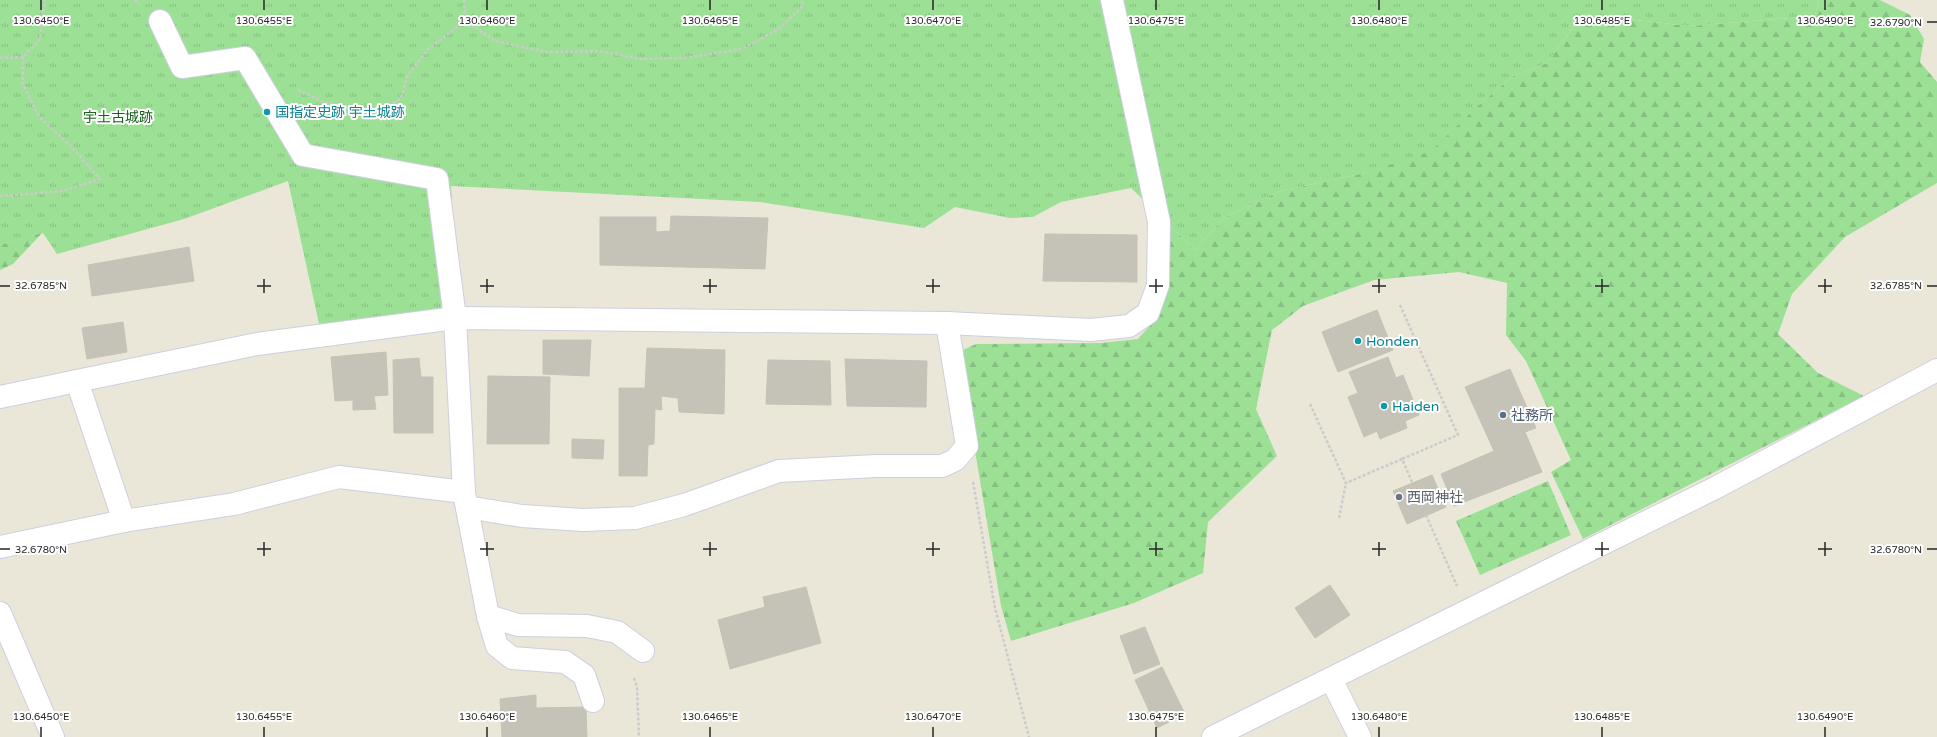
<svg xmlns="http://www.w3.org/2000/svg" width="1937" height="737" font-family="'Varela Round','Noto Sans JP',sans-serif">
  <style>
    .forest { fill: url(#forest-firs) }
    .park { fill: url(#park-tufts) }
    .building { fill: #c5c3b8; stroke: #c5c3b3 }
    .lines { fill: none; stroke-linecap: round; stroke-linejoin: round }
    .minor-casing { stroke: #cfcee0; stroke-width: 24 }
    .path { stroke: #cbcbcb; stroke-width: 2.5; stroke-dasharray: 3 2; stroke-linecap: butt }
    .minor { stroke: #fff; stroke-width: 22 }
    .ticks { fill: none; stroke: #272727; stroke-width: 1.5 }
    .culture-dot { fill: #0f9aa8; stroke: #fff; stroke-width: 1.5 }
    .service-dot { fill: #5c6f8a; stroke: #fff; stroke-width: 1.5 }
    .worship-dot { fill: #6b7280; stroke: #fff; stroke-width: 1.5 }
    .labels { text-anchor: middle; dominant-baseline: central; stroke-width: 4; stroke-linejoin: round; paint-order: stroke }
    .culture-label { font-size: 14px; fill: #0d838f; stroke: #fff; text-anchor: start }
    .park-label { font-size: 14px; fill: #1a611e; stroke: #fff }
    .service-label { font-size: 14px; fill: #4e5e75; stroke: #fff; text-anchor: start }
    .worship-label { font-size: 14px; fill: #5b616d; stroke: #fff; text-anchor: start }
    .ticks-label { font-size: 10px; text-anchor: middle; fill: #272727; stroke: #fff; stroke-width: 4; stroke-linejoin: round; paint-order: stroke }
  </style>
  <defs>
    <pattern id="forest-firs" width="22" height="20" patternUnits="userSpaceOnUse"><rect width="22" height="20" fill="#9be095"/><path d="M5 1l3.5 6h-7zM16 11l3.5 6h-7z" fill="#86c080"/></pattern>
    <pattern id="park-tufts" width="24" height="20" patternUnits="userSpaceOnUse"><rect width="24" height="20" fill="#9be095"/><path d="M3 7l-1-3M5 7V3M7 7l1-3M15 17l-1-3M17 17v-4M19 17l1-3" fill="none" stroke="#86c080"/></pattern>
  </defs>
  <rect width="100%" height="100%" fill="#eae7d8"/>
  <g class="forest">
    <path d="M1819,0H1880L1910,15L1924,39L1920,62L1937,82V183L1845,237L1792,294L1778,334L1818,373L1864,396L1583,539L1551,472L1571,460L1526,361L1506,335L1507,283L1459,272L1374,280L1303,306L1272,330L1256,409L1277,456L1208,522L1203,573L1134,603L1011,641L1001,606L961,367L963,350L976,344L1101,343L1138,339L1161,313L1166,274V222L1195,250L1224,218L1280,191L1365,173L1480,104L1513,76L1547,63L1583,14L1689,26L1815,16Z"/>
    <path d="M43,232L13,264L0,270V245Z"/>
    <path d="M1548,481L1571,535L1480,575L1456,521Z"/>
  </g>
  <path class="park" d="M0,0H1819L1815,16L1689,26L1583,14L1547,63L1513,76L1480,104L1431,151L1365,173L1280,191L1224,218L1195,250L1131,188L1061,202L1033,217L1010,218L955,207L924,228L760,202L451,186L458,309L319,324L288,181L184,219L57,254L43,233L0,245Z"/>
  <g class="building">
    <path d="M671,216L768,218L765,269L600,265V217H656V232L670,231Z"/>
    <path d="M1045,234L1137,235V282L1043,281Z"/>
    <path d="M189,247L194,281L92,296L88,265Z"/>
    <path d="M1377,310L1393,350L1338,372L1322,332Z"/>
    <path d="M123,322L127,352L87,359L82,328Z"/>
    <path d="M543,340H591L589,376L543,374Z"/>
    <path d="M647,348L725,350L724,414L679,412L678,398L661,396L662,410L655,409L654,444L648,445L647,476H619V388H645Z"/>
    <path d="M386,352L388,395L374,396L376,409L353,410V400L335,401L331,357Z"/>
    <path d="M1388,357L1396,378L1403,375L1419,415L1405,421L1407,428L1380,439L1377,431L1364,437L1348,397L1358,393L1349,372Z"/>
    <path d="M419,358L421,377H433V433H394L393,360Z"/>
    <path d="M845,359L927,361L926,407L847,406Z"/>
    <path d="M768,360L830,361L831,405L766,404Z"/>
    <path d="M1510,369L1536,428L1525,432L1542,472L1454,506L1441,474L1494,451L1465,387Z"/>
    <path d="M488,376L550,377L549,444H487Z"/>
    <path d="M572,439L604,440L603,459L572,458Z"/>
    <path d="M1432,475L1446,507L1407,524L1393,491Z"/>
    <path d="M1330,585L1350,615L1315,638L1295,608Z"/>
    <path d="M806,587L821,643L730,669L718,620L765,607L763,597Z"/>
    <path d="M1145,627L1160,664L1134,674L1120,636Z"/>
    <path d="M1162,667L1185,714L1157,728L1135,680Z"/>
    <path d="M536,695V708L586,707L587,737H502L500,699Z"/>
  </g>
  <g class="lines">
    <defs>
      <g id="minor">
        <path d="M0,397L77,381"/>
        <path d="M464,493L488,616L497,646L512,658L565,662L584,675L593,701"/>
        <path d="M467,507L522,516L583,520L635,518L684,505L779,471L876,466H942L955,460L967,446L947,323"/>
        <path d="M124,521L234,504L339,477L464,492L455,318L437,179L303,155L245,58L182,67L160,21"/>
        <path d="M0,547L124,521L77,381L257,344L455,318L947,323L1091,330L1129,326L1148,313L1158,285L1159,222L1112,0"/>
        <path d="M0,613L53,737"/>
        <path d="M488,616L518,625L587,626L617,632L643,651"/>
        <path d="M1331,679L1360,737"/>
        <path d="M1213,737L1717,487L1937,370"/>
      </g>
    </defs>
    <use href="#minor" class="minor-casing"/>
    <g class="path">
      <path d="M135,0L140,4"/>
      <path d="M464,0L465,21"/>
      <path d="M0,58L23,57L40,39L45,0"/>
      <path d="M298,90L324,102L356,109L386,108L401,98L408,75L428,49L465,21L495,41L546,52L600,51L640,59L685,58L742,49L779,29L801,8L803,0"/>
      <path d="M0,196L62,191L100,179L70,145L39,117L23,84V57"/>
      <path d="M1400,305L1458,435L1402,459"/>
      <path d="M1310,404L1346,483L1402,459L1412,482"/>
      <path d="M973,482L995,608L1029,737"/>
      <path d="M1426,515L1457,586"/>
      <path d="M1339,518L1346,483"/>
      <path d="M634,678L637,687L639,737"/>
    </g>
    <use href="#minor" class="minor"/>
  </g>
  <path class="ticks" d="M41,0V10M264,0V10M487,0V10M710,0V10M933,0V10M1156,0V10M1379,0V10M1602,0V10M1825,0V10M1927,22H1937M264,279V293M487,279V293M710,279V293M933,279V293M1156,279V293M1379,279V293M1602,279V293M1825,279V293M0,286H10M257,286H271M480,286H494M703,286H717M926,286H940M1149,286H1163M1372,286H1386M1595,286H1609M1818,286H1832M1927,286H1937M264,542V556M487,542V556M710,542V556M933,542V556M1156,542V556M1379,542V556M1602,542V556M1825,542V556M0,549H10M257,549H271M480,549H494M703,549H717M926,549H940M1149,549H1163M1372,549H1386M1595,549H1609M1818,549H1832M1927,549H1937M41,727V737M264,727V737M487,727V737M710,727V737M933,727V737M1156,727V737M1379,727V737M1602,727V737M1825,727V737"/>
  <g class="culture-dot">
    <circle cx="267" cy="112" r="4"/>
    <circle cx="1358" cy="341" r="4"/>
    <circle cx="1384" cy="406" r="4"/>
  </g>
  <circle class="service-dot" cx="1503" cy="415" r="4"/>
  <circle class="worship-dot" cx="1399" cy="497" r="4"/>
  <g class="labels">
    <g class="culture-label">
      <text x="275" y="112">国指定史跡 宇土城跡</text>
      <text x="1366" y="341">Honden</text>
      <text x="1392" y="406">Haiden</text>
    </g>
    <g class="park-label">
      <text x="118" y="117">宇土古城跡</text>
    </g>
    <g class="service-label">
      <text x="1511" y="415">社務所</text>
    </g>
    <g class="worship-label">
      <text x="1407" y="497">西岡神社</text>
    </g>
  </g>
  <g class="ticks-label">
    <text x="41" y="24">130.6450°E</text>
    <text x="264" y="24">130.6455°E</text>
    <text x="487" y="24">130.6460°E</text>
    <text x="710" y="24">130.6465°E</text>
    <text x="933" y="24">130.6470°E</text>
    <text x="1156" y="24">130.6475°E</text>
    <text x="1379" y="24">130.6480°E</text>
    <text x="1602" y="24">130.6485°E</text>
    <text x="1825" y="24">130.6490°E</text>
    <text x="1896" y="26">32.6790°N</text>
    <text x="41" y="289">32.6785°N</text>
    <text x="1896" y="289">32.6785°N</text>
    <text x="41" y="553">32.6780°N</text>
    <text x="1896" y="553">32.6780°N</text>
    <text x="41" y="720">130.6450°E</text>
    <text x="264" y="720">130.6455°E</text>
    <text x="487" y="720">130.6460°E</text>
    <text x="710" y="720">130.6465°E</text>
    <text x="933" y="720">130.6470°E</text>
    <text x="1156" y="720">130.6475°E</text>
    <text x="1379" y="720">130.6480°E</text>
    <text x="1602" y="720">130.6485°E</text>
    <text x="1825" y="720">130.6490°E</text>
  </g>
</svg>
